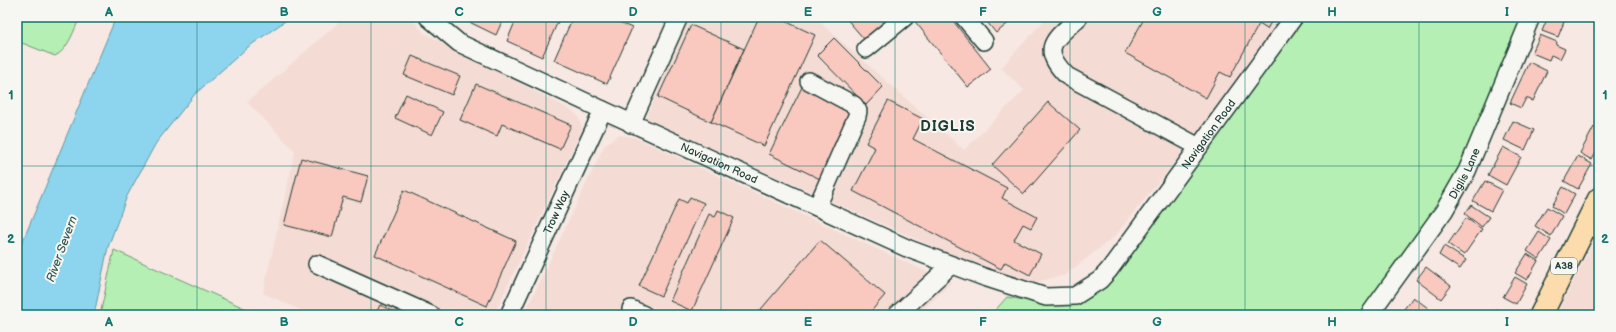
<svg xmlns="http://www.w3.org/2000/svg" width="1616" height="332" font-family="'Balsamiq Sans',sans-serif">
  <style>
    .built { fill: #f4dcd5 }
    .green { fill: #b6efb3; stroke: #6a9674 }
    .water { fill: #8dd5ee; stroke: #6198a4 }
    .building { fill: #f9c9c0; stroke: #1f3d34 }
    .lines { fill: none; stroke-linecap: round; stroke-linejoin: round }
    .minor-casing { stroke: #1f3d34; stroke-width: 20 }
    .major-casing { stroke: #1f3d34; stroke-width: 25 }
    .minor { stroke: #f6f6f2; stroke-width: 17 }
    .major { stroke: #fcdcac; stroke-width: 22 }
    .grid { fill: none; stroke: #0f766e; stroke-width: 1; stroke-opacity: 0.55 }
    .labels { text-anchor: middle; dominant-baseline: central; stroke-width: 4; stroke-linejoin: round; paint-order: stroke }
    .shield { fill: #f6f6f2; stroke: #60746d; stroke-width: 1 }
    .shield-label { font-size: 10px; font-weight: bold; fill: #1f3d34 }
    .street-label { font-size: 11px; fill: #1f3d34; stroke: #f6f6f2 }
    .water-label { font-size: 12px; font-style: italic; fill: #355b59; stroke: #f6f6f2 }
    .district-label { font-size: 15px; font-weight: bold; letter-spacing: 1px; fill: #1f3d34; stroke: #f6f6f2 }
    .neatline { fill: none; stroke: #0f766e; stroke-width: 1.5 }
    .grid-label { font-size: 13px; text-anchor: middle; font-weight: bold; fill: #0f766e }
  </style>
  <rect width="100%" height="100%" fill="#f7e8e3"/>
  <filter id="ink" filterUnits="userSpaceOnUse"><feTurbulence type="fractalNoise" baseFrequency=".025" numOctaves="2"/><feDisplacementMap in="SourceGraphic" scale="8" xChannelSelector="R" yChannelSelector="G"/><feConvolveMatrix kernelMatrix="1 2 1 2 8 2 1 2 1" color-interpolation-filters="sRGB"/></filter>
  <g filter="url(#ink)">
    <g class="built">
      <path d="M345,17H410L424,33L571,110L578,116L582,129L494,315H311L263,293L295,151L247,102Z"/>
      <path d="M690,17H814L964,150L1024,90L1001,68L1047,17H1282L1201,129L1115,236L1065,275L1037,282L988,271L646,119Z"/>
      <path d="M618,135L634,137L951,283L917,315H524L604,146Z"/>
      <path d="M1599,231V315H1556Z"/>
    </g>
    <g class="green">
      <path d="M17,17H80C74,30 68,50 55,56L17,41Z"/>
      <path d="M1302,17H1523L1461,166L1435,211L1360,315H991L1007,297L1036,302L1076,304Z"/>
      <path d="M114,250L260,315H100Z"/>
    </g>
    <path class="water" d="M116,17H291L248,47L195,94L156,143L127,196L108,247L94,315H17V255Z"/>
    <g class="building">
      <path d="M464,17H504L496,35L463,19Z"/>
      <path d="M517,17H560L542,57L507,41Z"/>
      <path d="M573,17H607L632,28L607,84L554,60Z"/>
      <path d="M759,17H776L815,35L764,146L711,122Z"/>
      <path d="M845,17H891L864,39Z"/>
      <path d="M915,17H950L991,69L968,87L913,19Z"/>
      <path d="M983,17H1016L996,33Z"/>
      <path d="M1145,17H1274L1267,29L1259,24L1230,77L1220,72L1206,98L1125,53Z"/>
      <path d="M1548,17H1566L1558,37L1542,31Z"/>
      <path d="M691,25L744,49L711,122L658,97Z"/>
      <path d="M1540,35L1557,42L1556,45L1565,49L1560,59L1551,55L1549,60L1532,53Z"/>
      <path d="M834,38L883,87L866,105L817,55Z"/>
      <path d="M412,56L460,76L452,95L404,75Z"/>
      <path d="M1529,62L1547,71L1533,101L1526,98L1521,108L1510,103Z"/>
      <path d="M476,84L571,125L560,149L502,124L497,136L460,120Z"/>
      <path d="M803,85L854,110L820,179L769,154Z"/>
      <path d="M406,94L443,112L432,135L395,118Z"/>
      <path d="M888,101L923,119L913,139L1007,188L1002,198L1037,217L1031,228L1023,224L1014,240L1041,254L1030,275L1005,262L1001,269L853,191L875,148L866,143Z"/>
      <path d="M1048,102L1080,130L1024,194L992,165Z"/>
      <path d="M1513,121L1534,130L1525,150L1504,140Z"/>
      <path d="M1594,127L1599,130V147L1592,160L1580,153Z"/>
      <path d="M1503,147L1521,157L1506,185L1488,175Z"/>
      <path d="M1578,156L1592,164L1578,189L1564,181Z"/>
      <path d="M301,158L368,176L361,202L343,197L332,237L284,225Z"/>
      <path d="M1485,181L1502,190L1491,211L1473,201Z"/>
      <path d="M1563,187L1575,194L1564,214L1552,206Z"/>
      <path d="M404,190L516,241L487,306L375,255Z"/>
      <path d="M690,197L704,203L661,296L639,286L679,199L687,203Z"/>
      <path d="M1471,205L1489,217L1482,227L1465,214Z"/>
      <path d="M1547,207L1562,216L1551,236L1535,226Z"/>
      <path d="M718,210L734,218L692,311L670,301L709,214L715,217Z"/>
      <path d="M1466,218L1482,229L1464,255L1448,244Z"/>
      <path d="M1539,232L1551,240L1539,259L1527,251Z"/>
      <path d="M820,240L885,295L868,315H756Z"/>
      <path d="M1444,246L1466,260L1460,269L1439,255Z"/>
      <path d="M1527,254L1538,261L1527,280L1515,273Z"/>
      <path d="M1426,267L1451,286L1441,299L1416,280Z"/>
      <path d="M1515,277L1527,284L1516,304L1503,297Z"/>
      <path d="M1413,297L1428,308L1424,315H1412L1404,309Z"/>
      <path d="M380,305L401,315H375Z"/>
      <path d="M1496,309L1507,315H1492Z"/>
    </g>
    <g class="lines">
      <defs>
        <g id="minor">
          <path id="s1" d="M428,17L459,43L603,110L909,249L984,277L1046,297L1075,296L1100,280L1109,270L1294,17"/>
          <path d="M964,17L984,41"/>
          <path d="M1079,17C1056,39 1038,47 1067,76L1199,147"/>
          <path d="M866,49L905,17"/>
          <path d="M809,81L854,105L858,111L857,116L817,207"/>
          <path d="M631,124L679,17"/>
          <path d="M1586,223L1599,230"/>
          <path d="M317,264L431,315"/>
          <path d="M631,309L644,315"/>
          <path id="s2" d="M509,315L603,110"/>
          <path d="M897,315L951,265"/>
          <path id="s3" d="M1369,315L1444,211L1467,171L1531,17"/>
        </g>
        <path id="major" d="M1541,315L1599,199"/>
      </defs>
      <use href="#minor" class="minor-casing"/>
      <use href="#major" class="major-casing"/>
      <use href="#minor" class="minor"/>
      <use href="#major" class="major"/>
    </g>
  </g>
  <path class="grid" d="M197,17V315M371,17V315M546,17V315M721,17V315M895,17V315M1070,17V315M1245,17V315M1419,17V315M17,166H1599"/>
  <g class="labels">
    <rect class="shield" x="1551" y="258" width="26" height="16" rx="3"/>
    <g class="shield-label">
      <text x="1564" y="266">A38</text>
    </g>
    <g class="street-label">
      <text stroke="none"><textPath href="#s1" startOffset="921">Navigation Road</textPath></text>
      <text stroke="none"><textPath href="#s1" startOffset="327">Navigation Road</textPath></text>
      <text stroke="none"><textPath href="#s3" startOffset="171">Diglis Lane</textPath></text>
      <text stroke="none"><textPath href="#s2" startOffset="113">Trow Way</textPath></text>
    </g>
    <g class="water-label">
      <text transform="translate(62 249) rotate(-70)">River Severn</text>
    </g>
    <g class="district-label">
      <text x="948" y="126">DIGLIS</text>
    </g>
  </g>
  <rect width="1616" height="332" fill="none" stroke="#f6f6f2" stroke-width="44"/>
  <rect x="22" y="22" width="1572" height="288" class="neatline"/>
  <g class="grid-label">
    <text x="109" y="16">A</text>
    <text x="284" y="16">B</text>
    <text x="459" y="16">C</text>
    <text x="633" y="16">D</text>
    <text x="808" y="16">E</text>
    <text x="983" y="16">F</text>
    <text x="1157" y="16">G</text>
    <text x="1332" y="16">H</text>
    <text x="1507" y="16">I</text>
    <text x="11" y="99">1</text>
    <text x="1605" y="99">1</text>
    <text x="11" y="243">2</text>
    <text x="1605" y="243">2</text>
    <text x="109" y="326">A</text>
    <text x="284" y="326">B</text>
    <text x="459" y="326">C</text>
    <text x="633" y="326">D</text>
    <text x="808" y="326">E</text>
    <text x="983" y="326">F</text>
    <text x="1157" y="326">G</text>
    <text x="1332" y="326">H</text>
    <text x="1507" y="326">I</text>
  </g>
</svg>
